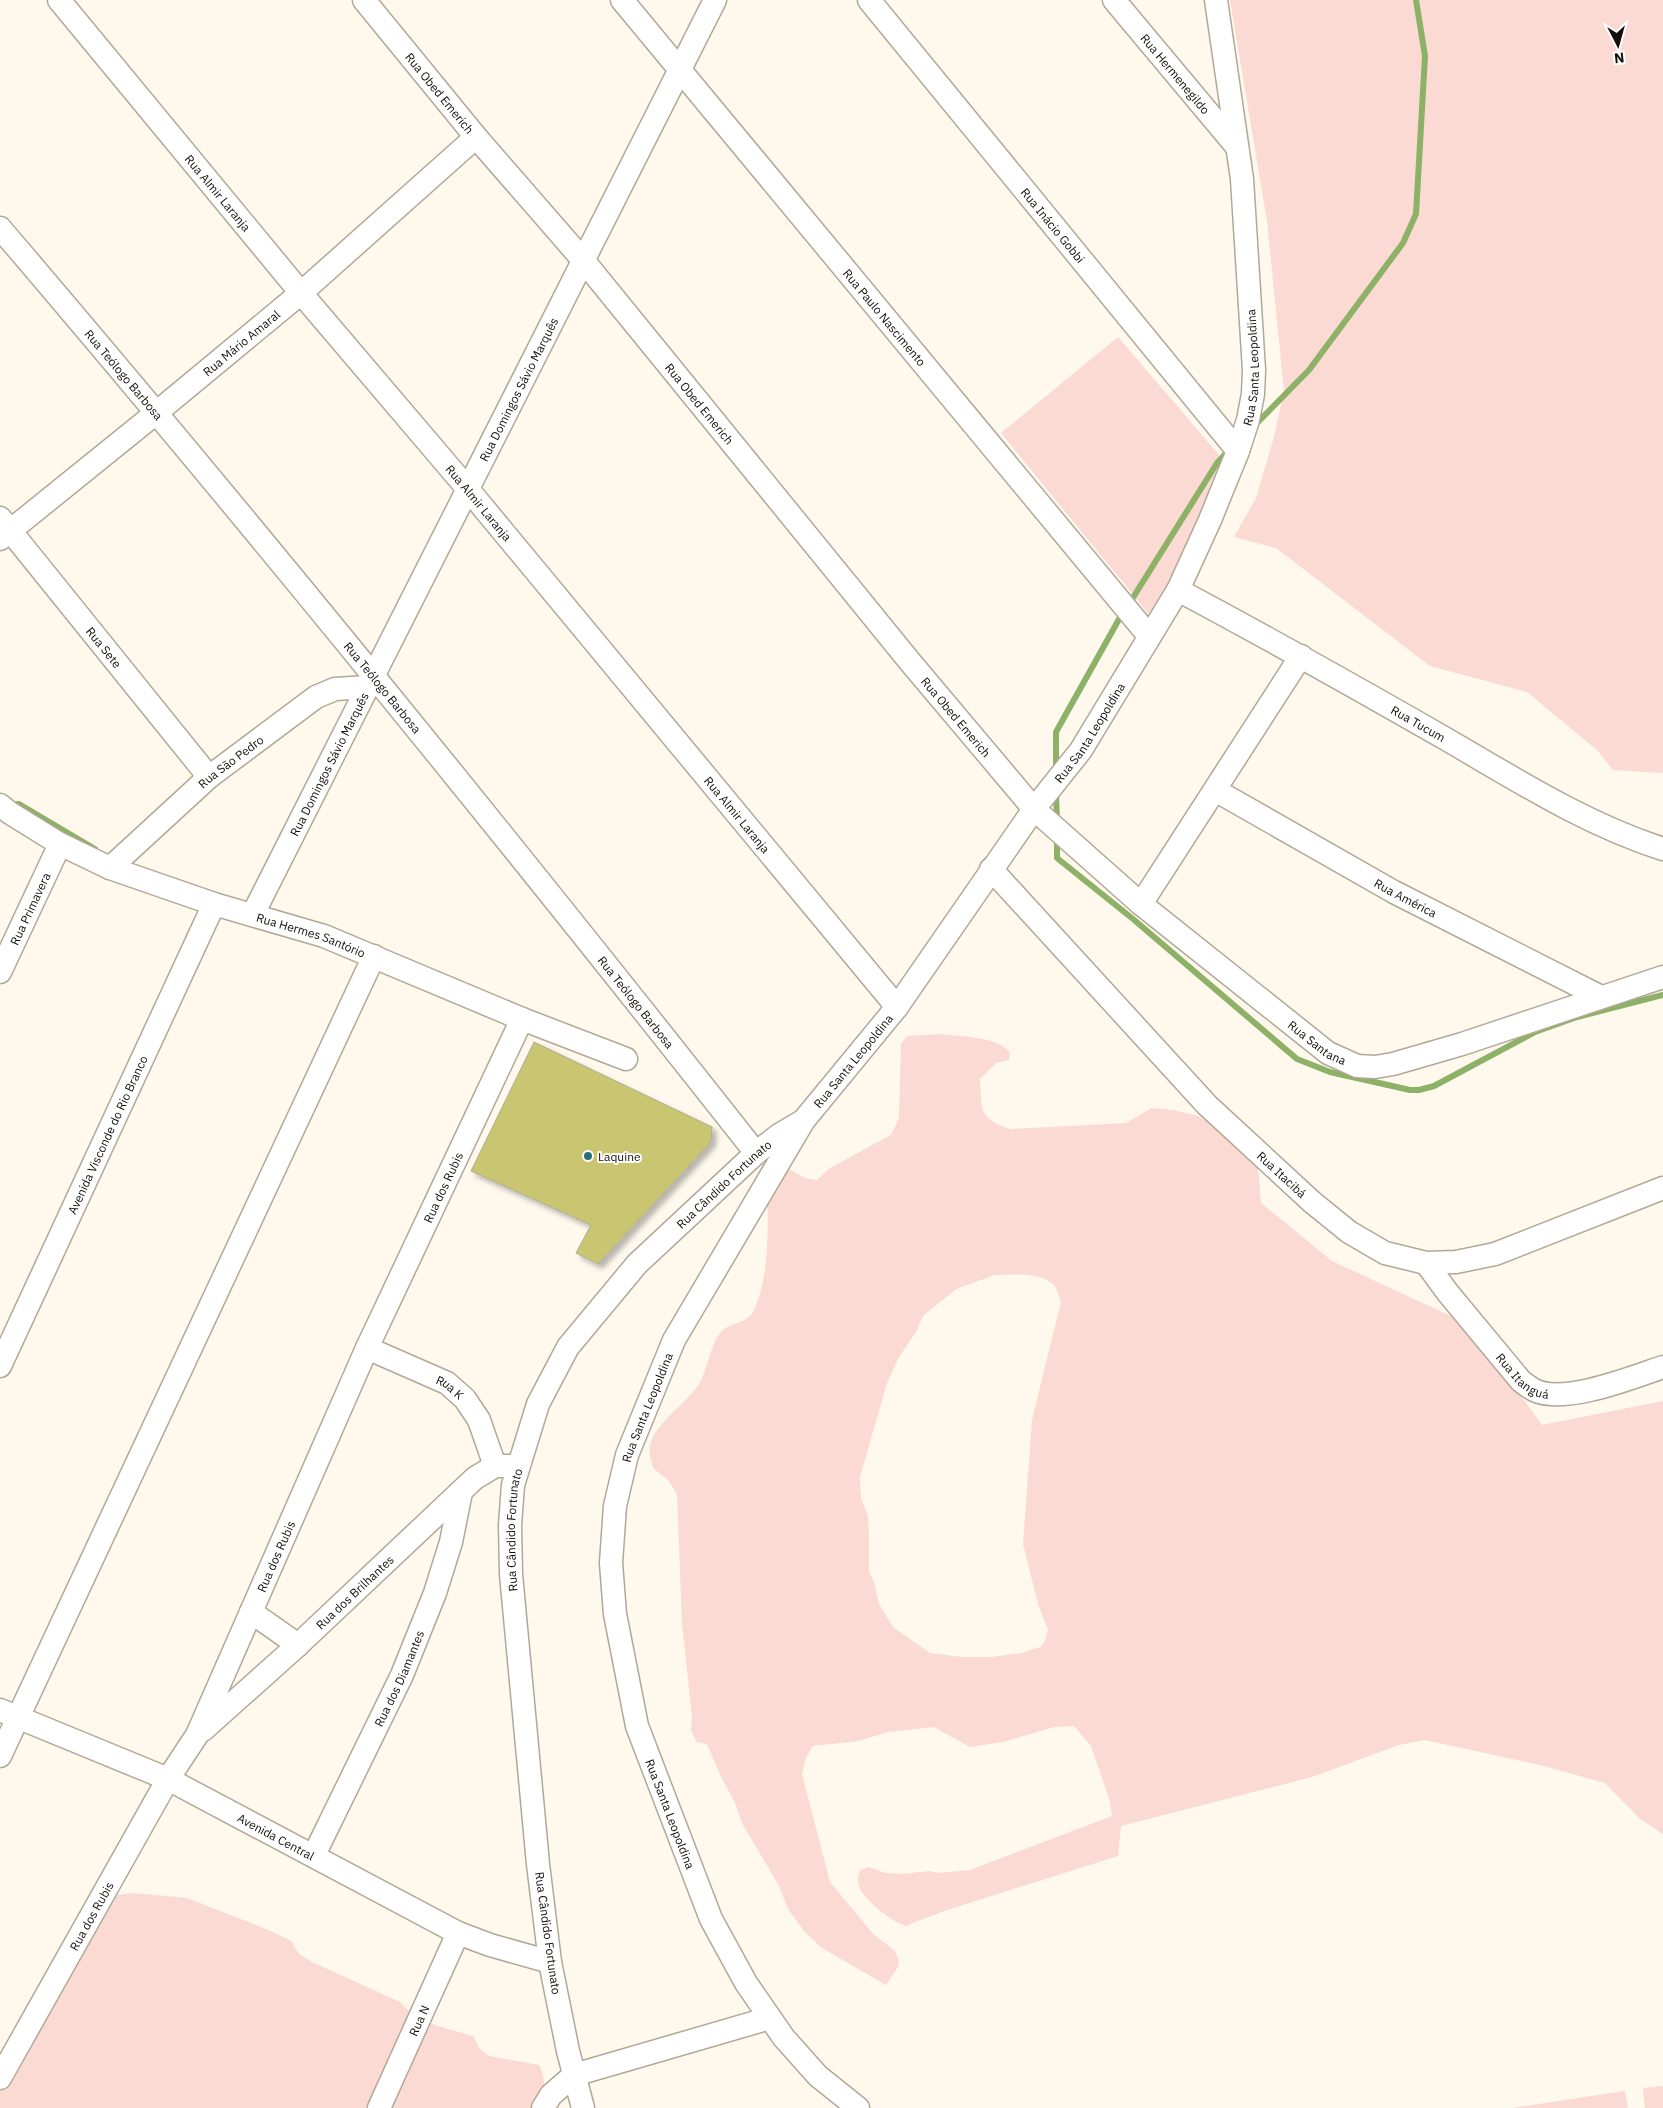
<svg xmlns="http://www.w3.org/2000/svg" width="1663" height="2108" font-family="'IBM Plex Sans',sans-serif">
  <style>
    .green { fill: #fadad2; fill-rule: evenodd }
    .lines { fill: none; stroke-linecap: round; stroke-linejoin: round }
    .stream { stroke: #8cb167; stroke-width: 6 }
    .building { fill: #c9c570; stroke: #acac99; filter: url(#shadow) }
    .minor-casing { stroke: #b2a897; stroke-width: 25 }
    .minor { stroke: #fff; stroke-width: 22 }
    .poi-dot { fill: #267176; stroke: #fff; stroke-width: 2 }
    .labels { text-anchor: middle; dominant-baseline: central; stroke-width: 4; stroke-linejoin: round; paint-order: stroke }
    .street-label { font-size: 12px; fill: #120e09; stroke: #fff }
    .poi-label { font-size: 12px; fill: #120e09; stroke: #fff; text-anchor: start }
  </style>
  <defs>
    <filter id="shadow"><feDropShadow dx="4.5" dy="4.5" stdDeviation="2.5" flood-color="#0004"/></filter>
  </defs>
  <rect width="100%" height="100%" fill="#fef8ed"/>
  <g class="green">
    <path d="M1230,0H1663V773L1613,770L1598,751L1527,692L1430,666L1276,548L1234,537L1256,498L1274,437L1284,391L1267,221Z"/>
    <path d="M1118,337L1225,462L1152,618L1001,433Z"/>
    <path d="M942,1034C962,1037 995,1036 1010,1052L1009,1060L996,1063L980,1079C982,1109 977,1118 1010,1129L1126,1123L1152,1108L1174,1110L1198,1116L1216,1127L1258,1166L1261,1203L1332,1261L1470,1325L1542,1425L1663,1401V1834L1640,1819L1605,1783L1540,1765L1425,1740L1399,1745L1312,1777L1121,1826L1118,1856L947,1910L915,1922L907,1926C894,1924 866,1901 860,1889C857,1882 858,1876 860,1870L869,1867L885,1873L902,1874L929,1871L940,1873L970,1870L1112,1816L1110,1801L1091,1746L1074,1726L1054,1727L1003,1742L970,1747L934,1727L888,1732L858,1741L813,1746L806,1758L802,1774L830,1882L873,1934L894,1950L899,1960L898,1967L886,1985L822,1948L804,1931L788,1909L779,1886L742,1823L735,1803L721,1777L707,1744L697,1742L691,1731L692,1717L682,1623L677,1494L668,1480L653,1468C652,1462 648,1452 650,1446C654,1424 688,1402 699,1384C708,1370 711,1339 724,1329C737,1321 750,1323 756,1305C770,1271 768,1222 767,1185L783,1166L805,1178L817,1180L830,1168L891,1135L899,1118L901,1044L907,1036ZM995,1275C1012,1275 1038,1271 1053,1284C1057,1288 1059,1297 1061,1302L1032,1420L1023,1544L1038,1604L1048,1630L1044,1643L1040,1647L1022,1653L991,1657H962L930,1653L893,1627L879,1604L874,1582L869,1572V1536L868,1516L861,1498L860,1477L887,1383L899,1357L916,1332L923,1316L956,1289Z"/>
    <path d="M133,1893L187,1898L271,1931L291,1941L299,1954L312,1962L400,2002C419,2024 446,2028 473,2036L480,2049L489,2056L539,2065C546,2079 546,2094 538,2108H0V2088L104,1902L116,1895Z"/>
    <path d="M1663,2086V2108H1645L1643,2088Z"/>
    <path d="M1625,2091L1628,2108H1512Z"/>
  </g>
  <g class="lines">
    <g class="stream">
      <path d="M1255,425L1309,370L1403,243L1416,214L1425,56L1416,0"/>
      <path d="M1129,604L1217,463L1230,449"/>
      <path d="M1056,770V732L1123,612"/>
      <path d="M1056,792L1057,822"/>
      <path d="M10,805L19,804L95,849"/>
      <path d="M1057,837V858L1133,919L1297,1059L1330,1072L1410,1090H1419L1434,1086L1535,1032L1577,1017L1663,995"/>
    </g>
  </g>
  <path class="building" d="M534,1042L712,1127L711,1142L598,1264L576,1253L591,1225L471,1171Z"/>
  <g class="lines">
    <defs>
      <g id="minor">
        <path id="s1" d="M59,0L301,293L467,488L897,1007"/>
        <path id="s2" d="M364,0L476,137L583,260L911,663L1034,809L1141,904L1328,1053L1357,1066L1375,1067L1393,1064L1462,1044L1663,977"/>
        <path id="s3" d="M622,0L1149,636"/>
        <path id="s4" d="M869,0L1238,451"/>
        <path id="s5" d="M1114,0L1237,147"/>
        <path id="s6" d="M0,228C259,531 509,840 756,1153"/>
        <path id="s7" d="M0,518L209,777"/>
        <path id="s8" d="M0,539L156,413L301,293L476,137"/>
        <path id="s9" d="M1178,590C1268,638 1357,688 1446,739C1517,780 1585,824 1663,849"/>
        <path id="s10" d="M1215,790L1394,892L1601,997"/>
        <path id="s11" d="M0,805L10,813L60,844L110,868L214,904L324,936L522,1019L626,1059"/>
        <path id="s12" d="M110,868L209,777L316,697L335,689L368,687"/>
        <path id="s13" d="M991,869L1207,1105L1312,1202L1349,1232L1385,1253L1426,1263L1456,1262L1495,1254L1663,1188"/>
        <path d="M1141,904L1301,656"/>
        <path id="s14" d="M253,914L715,0"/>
        <path id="s15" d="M0,972L60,844"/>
        <path id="s16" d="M1426,1263L1448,1293L1521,1381C1525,1384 1530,1388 1534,1390C1564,1405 1633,1377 1663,1367"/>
        <path id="s17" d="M367,1348L447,1383L465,1399L479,1420L495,1466"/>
        <path id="s18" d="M0,1366L214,904"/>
        <path d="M251,1612L298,1645"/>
        <path id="s19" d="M0,1710L168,1779L458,1933L490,1945L550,1962"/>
        <path id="s20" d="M203,1730L298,1645L475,1478L495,1466H518"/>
        <path d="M0,1756L374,956"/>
        <path id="s21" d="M314,1855L402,1675L435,1593L451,1542L461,1492"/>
        <path id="s22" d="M0,2078L168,1779L197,1735L367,1348L522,1019"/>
        <path id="s23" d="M379,2108L458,1933"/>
        <path d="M543,2108L551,2095L574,2075L770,2018"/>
        <path id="s24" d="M583,2108L568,2051L550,1962L538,1864L511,1574L510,1525L513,1485L538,1404L568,1347L637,1264L756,1153L779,1135L801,1122"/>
        <path id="s25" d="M858,2108L818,2076L784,2038L746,1983L711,1919L637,1726L615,1614L611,1563L615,1506L627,1455L674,1340L804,1120L897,1007L1034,809L1081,750L1178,590L1210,520L1238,451L1248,420L1253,394L1254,370L1242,179L1216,0"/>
      </g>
    </defs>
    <use href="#minor" class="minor-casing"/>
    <use href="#minor" class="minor"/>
  </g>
  <circle class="poi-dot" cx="588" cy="1156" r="5"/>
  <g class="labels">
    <g class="street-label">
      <text stroke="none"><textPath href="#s5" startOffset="96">Rua Hermenegildo</textPath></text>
      <text stroke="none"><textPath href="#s2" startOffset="120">Rua Obed Emerich</textPath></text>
      <text stroke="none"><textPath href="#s1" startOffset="250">Rua Almir Laranja</textPath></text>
      <text stroke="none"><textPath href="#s4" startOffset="291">Rua Inácio Gobbi</textPath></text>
      <text stroke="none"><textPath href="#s3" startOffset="412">Rua Paulo Nascimento</textPath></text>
      <text stroke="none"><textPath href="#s8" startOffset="311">Rua Mário Amaral</textPath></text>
      <text stroke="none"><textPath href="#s25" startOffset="1990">Rua Santa Leopoldina</textPath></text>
      <text stroke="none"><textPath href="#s6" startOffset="192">Rua Teólogo Barbosa</textPath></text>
      <text stroke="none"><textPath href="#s14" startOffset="588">Rua Domingos Sávio Marquês</textPath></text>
      <text stroke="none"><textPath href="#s2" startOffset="525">Rua Obed Emerich</textPath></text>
      <text stroke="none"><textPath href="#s1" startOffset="655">Rua Almir Laranja</textPath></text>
      <text stroke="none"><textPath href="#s7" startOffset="166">Rua Sete</textPath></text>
      <text stroke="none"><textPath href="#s6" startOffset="598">Rua Teólogo Barbosa</textPath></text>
      <text stroke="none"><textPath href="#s2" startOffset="930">Rua Obed Emerich</textPath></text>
      <text stroke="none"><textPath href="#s9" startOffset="275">Rua Tucum</textPath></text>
      <text stroke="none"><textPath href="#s25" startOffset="1585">Rua Santa Leopoldina</textPath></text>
      <text stroke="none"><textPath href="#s12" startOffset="161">Rua São Pedro</textPath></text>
      <text stroke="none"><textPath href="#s14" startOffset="168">Rua Domingos Sávio Marquês</textPath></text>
      <text stroke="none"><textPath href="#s1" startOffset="1060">Rua Almir Laranja</textPath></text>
      <text stroke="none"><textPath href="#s10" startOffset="219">Rua América</textPath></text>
      <text stroke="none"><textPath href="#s15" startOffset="70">Rua Primavera</textPath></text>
      <text stroke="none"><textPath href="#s11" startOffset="339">Rua Hermes Santório</textPath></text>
      <text stroke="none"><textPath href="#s6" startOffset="1002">Rua Teólogo Barbosa</textPath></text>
      <text stroke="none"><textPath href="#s2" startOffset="1418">Rua Santana</textPath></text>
      <text stroke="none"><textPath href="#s25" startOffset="1180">Rua Santa Leopoldina</textPath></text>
      <text stroke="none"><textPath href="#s18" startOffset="255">Avenida Visconde do Rio Branco</textPath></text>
      <text stroke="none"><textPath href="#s13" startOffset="422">Rua Itacibá</textPath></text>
      <text stroke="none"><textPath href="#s24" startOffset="1004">Rua Cândido Fortunato</textPath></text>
      <text stroke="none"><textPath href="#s22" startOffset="996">Rua dos Rubis</textPath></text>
      <text stroke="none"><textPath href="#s16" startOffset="150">Rua Itanguá</textPath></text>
      <text stroke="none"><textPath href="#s17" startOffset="92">Rua K</textPath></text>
      <text stroke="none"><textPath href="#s25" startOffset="775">Rua Santa Leopoldina</textPath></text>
      <text stroke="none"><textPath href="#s24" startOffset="584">Rua Cândido Fortunato</textPath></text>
      <text stroke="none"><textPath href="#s22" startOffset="591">Rua dos Rubis</textPath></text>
      <text stroke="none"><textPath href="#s20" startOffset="205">Rua dos Brilhantes</textPath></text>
      <text stroke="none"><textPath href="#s21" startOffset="196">Rua dos Diamantes</textPath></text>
      <text transform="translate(670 1814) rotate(69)">Rua Santa Leopoldina</text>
      <text stroke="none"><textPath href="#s19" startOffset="304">Avenida Central</textPath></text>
      <text stroke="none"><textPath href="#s22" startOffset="186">Rua dos Rubis</textPath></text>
      <text transform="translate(548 1933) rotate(82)">Rua Cândido Fortunato</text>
      <text stroke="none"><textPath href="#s23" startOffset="96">Rua N</textPath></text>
    </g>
    <g class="poi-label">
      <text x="598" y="1156">Laquine</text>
    </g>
  </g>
  <g transform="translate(1618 45) rotate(174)" stroke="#ffffff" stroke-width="4" paint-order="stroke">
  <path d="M0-4L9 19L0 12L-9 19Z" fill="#120e09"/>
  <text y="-8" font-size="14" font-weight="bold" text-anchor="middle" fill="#120e09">N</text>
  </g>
</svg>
